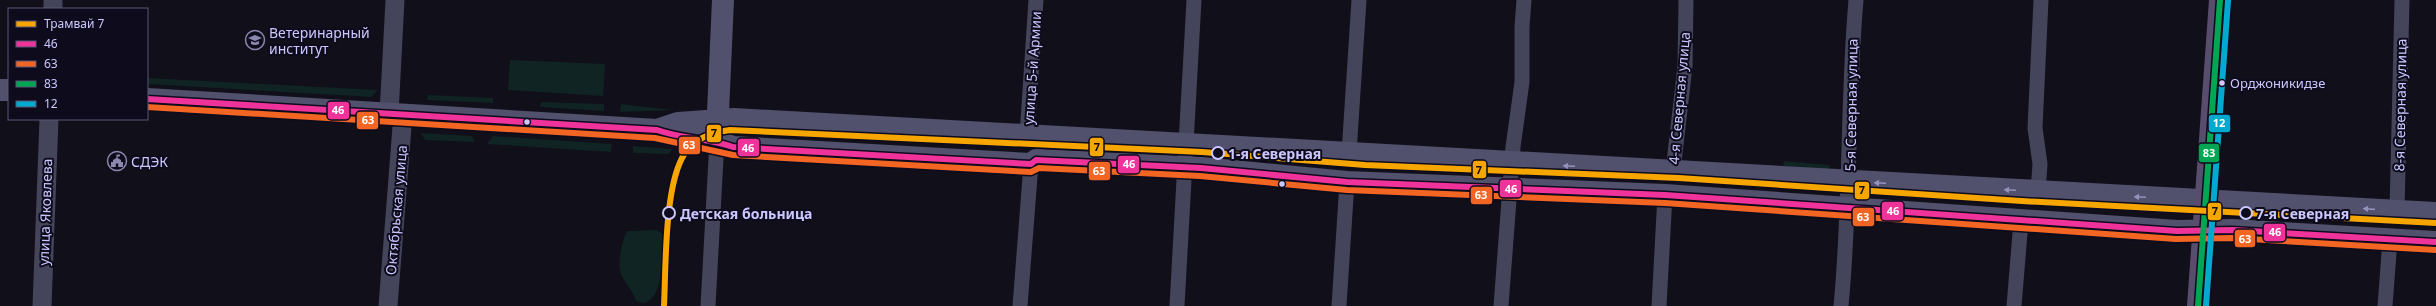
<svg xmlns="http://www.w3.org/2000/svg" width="2436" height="306" font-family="'Noto Sans',sans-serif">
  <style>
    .green { fill: #0f2423 }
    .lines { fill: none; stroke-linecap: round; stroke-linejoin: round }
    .minor { stroke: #44445a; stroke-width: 15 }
    .tertiary { stroke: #44445a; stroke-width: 19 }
    .secondary { stroke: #51506d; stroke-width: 22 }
    .primary { stroke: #584d6c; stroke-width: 22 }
    .bus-1-casing { stroke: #0e0b1d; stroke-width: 9 }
    .bus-2-casing { stroke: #0e0b1d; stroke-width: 9 }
    .bus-3-casing { stroke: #0e0b1d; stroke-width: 9 }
    .bus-4-casing { stroke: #0e0b1d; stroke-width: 9 }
    .bus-1 { stroke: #ef339a; stroke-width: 6 }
    .bus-2 { stroke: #f26522; stroke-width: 6 }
    .bus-3 { stroke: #00a651; stroke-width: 6 }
    .bus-4 { stroke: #00a9ce; stroke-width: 6 }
    .tram-1-casing { stroke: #0e0b1d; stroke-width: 9 }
    .tram-1 { stroke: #f7a600; stroke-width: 6 }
    .oneway { fill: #9592bd }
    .bus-dot { fill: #ccc8ff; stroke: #0e0b1d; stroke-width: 1.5 }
    .stop-dot { fill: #0e0b1d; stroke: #ccc8ff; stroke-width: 2 }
    .labels { text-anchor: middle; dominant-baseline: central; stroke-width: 4; stroke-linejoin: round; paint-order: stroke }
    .bus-label { font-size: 13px; fill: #ccc8ff; stroke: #0e0b1d; text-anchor: start }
    .poi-label { font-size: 14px; fill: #ccc8ff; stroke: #0e0b1d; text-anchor: start }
    .street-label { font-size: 14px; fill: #ccc8ff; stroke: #0e0b1d }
    .stop-label { font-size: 14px; font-weight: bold; fill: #ccc8ff; stroke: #0e0b1d; text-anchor: start }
    .line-badge { stroke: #0e0b1d; stroke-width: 1.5 }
    .badge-label { font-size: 11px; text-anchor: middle; font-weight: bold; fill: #fff }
    .pale-badge-label { font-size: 11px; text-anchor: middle; font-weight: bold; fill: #111 }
  </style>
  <rect width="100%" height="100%" fill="#110f19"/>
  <g class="green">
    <path d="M510,60L605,64L603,96L508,90Z"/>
    <path d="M147,78L378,90L371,97L147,84Z"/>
    <path d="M428,95L493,98V103L427,100Z"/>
    <path d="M541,102L604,104V111L540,107Z"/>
    <path d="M621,104L674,110L620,112Z"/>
    <path d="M421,133L472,136L475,142L425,140Z"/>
    <path d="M493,136L612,144L611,152L487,144Z"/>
    <path d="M633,146L672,149L669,154L633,153Z"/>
    <path d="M1784,161L1830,165L1829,170L1783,166Z"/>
    <path d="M657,230L664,235C663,251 664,303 642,303L636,301C633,290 625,284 621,274C617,264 622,240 627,231Z"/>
  </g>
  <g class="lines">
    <g class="minor">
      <path d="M1027,136L1036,0"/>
      <path d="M1349,153L1359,0"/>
      <path d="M1673,171L1685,66L1686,0"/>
      <path d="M2038,192L2040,164L2035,128L2041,0"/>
      <path d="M2397,211L2402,0"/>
      <path d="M708,306L717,140"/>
      <path d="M1020,306L1031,164"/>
      <path d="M1177,306L1194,0"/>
      <path d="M1339,306L1347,182"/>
      <path d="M1501,306L1513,147L1522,82V27L1524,0"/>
      <path d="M1659,306L1665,195"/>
      <path d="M1841,306C1851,204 1847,102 1856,0"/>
      <path d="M2014,306L2021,221"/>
      <path d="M2385,306L2390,240"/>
    </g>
    <g class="tertiary">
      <path d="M53,9V0"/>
      <path d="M389,114L395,0"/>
      <path d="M42,306L49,119"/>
      <path d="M388,306L403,114"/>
    </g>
    <g class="secondary">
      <path d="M0,90H9"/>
      <path d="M147,99L657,130C684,142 707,136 733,147L1031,164L1036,160L1201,168L1347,182L1665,195L2177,231L2232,230L2436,242"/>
      <path d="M657,130L678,123L734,119L2436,213"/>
      <path d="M717,135L723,0"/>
    </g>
    <path class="primary" d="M2198,306L2220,0"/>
    <defs>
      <path id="bus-1" d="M147,99L657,130C682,139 708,138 733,147L1031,164L1036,160L1201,168L1347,182L1665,195L2177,231L2232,230L2436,242"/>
      <path id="bus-2" d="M147,107L655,138L733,155L1031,172L1039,168L1200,176L1347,190L1665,203L2176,239L2232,238L2436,250"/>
      <path id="bus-3" d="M2198,306L2220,0"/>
      <path id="bus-4" d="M2206,306L2228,1"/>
    </defs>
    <use href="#bus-1" class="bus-1-casing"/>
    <use href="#bus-2" class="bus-2-casing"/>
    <use href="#bus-3" class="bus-3-casing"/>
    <use href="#bus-4" class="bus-4-casing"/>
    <use href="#bus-1" class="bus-1"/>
    <use href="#bus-2" class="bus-2"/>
    <use href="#bus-3" class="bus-3"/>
    <use href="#bus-4" class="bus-4"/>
    <defs>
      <path id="tram-1" d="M664,306C666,267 664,184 685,153C695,138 714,132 730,130L1202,152L1365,165L1679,178L2022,201L2436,223"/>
    </defs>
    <use href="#tram-1" class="tram-1-casing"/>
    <use href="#tram-1" class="tram-1"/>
  </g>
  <defs><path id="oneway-solid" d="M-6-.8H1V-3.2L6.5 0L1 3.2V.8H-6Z"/></defs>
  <g class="oneway">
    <use href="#oneway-solid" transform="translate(1569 166) rotate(-177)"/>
    <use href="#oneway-solid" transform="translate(1880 183) rotate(-177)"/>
    <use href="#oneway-solid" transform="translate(2010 190) rotate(-177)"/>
    <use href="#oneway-solid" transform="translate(2140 197) rotate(-177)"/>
    <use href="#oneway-solid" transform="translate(2369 209) rotate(-176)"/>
  </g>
  <defs>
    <symbol id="university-ring" viewBox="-11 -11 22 22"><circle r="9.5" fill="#0e0b1d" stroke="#8b87ae" stroke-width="1.5"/><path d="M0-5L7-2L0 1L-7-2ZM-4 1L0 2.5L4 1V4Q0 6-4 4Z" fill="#8b87ae"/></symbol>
    <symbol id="civic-ring" viewBox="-11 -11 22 22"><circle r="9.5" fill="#0e0b1d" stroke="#8b87ae" stroke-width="1.5"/><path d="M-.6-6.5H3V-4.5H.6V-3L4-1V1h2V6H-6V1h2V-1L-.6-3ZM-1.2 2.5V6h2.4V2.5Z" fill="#8b87ae"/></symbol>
  </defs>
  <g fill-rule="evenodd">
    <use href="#university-ring" x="244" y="29" width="22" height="22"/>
    <use href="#civic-ring" x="106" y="150" width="22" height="22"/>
  </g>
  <g class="bus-dot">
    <circle cx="2222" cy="83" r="3.5"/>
    <circle cx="527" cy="122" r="3.5"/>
    <circle cx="1282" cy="184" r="3.5"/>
  </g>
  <g class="stop-dot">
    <circle cx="1218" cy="153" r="6"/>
    <circle cx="669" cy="213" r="6"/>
    <circle cx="2246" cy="213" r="6"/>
  </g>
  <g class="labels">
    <g class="bus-label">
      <text x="2230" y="83">Орджоникидзе</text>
    </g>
    <g class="poi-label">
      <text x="269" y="32">Ветеринарный<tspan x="269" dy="16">институт</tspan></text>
      <text x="131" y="161">СДЭК</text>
    </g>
    <g class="street-label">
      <text transform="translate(1032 68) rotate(-86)">улица 5-й Армии</text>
      <text transform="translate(1679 98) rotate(-85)">4-я Северная улица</text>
      <text transform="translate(1851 105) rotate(-89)">5-я Северная улица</text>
      <text transform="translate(2400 105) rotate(-89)">8-я Северная улица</text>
      <text transform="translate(396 210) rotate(-85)">Октябрьская улица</text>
      <text transform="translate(45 212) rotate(-88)">улица Яковлева</text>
    </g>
    <g class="stop-label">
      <text x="1228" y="153">1-я Северная</text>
      <text x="680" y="213">Детская больница</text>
      <text x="2256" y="213">7-я Северная</text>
    </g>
  </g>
  <g class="line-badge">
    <rect x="327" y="101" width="23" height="19" rx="4" fill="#ef339a"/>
    <rect x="356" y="111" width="23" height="19" rx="4" fill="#f26522"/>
    <rect x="2208" y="114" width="23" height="19" rx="4" fill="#00a9ce"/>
    <rect x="706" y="124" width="16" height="19" rx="4" fill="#f7a600"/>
    <rect x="678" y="136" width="23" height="19" rx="4" fill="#f26522"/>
    <rect x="1089" y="137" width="15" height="20" rx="4" fill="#f7a600"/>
    <rect x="737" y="138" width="23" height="19" rx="4" fill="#ef339a"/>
    <rect x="2198" y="143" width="22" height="20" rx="4" fill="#00a651"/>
    <rect x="1117" y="155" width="23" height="19" rx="4" fill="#ef339a"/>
    <rect x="1472" y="160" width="15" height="19" rx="4" fill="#f7a600"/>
    <rect x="1088" y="161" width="23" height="20" rx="4" fill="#f26522"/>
    <rect x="1499" y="179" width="23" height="19" rx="4" fill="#ef339a"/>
    <rect x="1854" y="181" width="16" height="19" rx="4" fill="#f7a600"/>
    <rect x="1470" y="186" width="23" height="19" rx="4" fill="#f26522"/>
    <rect x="1881" y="201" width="23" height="20" rx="4" fill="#ef339a"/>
    <rect x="2207" y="202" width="15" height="19" rx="4" fill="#f7a600"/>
    <rect x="1852" y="207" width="23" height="20" rx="4" fill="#f26522"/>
    <rect x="2263" y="223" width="23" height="19" rx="4" fill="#ef339a"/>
    <rect x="2234" y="229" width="22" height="19" rx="4" fill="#f26522"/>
  </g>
  <g class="badge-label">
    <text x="338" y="114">46</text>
    <text x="368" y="124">63</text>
    <text x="2219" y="127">12</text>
    <text x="689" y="149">63</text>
    <text x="748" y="152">46</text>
    <text x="2209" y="157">83</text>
    <text x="1129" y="168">46</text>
    <text x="1099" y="175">63</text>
    <text x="1511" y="193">46</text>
    <text x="1481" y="199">63</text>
    <text x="1893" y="215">46</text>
    <text x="1863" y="221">63</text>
    <text x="2275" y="236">46</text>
    <text x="2245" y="243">63</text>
  </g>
  <g class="pale-badge-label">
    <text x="714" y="137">7</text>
    <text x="1097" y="151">7</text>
    <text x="1479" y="174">7</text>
    <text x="1862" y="194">7</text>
    <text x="2215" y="215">7</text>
  </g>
  <rect x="8" y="8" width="140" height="112" fill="#0e0b1d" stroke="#5a5777"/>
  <rect x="16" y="21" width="20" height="6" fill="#f7a600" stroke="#5a5777"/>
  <text x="44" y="28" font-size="12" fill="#ccc8ff">Трамвай 7</text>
  <rect x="16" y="41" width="20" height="6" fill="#ef339a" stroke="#5a5777"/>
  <text x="44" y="48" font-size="12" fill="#ccc8ff">46</text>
  <rect x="16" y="61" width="20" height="6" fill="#f26522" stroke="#5a5777"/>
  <text x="44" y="68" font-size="12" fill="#ccc8ff">63</text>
  <rect x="16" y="81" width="20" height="6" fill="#00a651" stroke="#5a5777"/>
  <text x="44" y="88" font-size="12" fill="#ccc8ff">83</text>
  <rect x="16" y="101" width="20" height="6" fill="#00a9ce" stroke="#5a5777"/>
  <text x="44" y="108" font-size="12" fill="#ccc8ff">12</text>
</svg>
